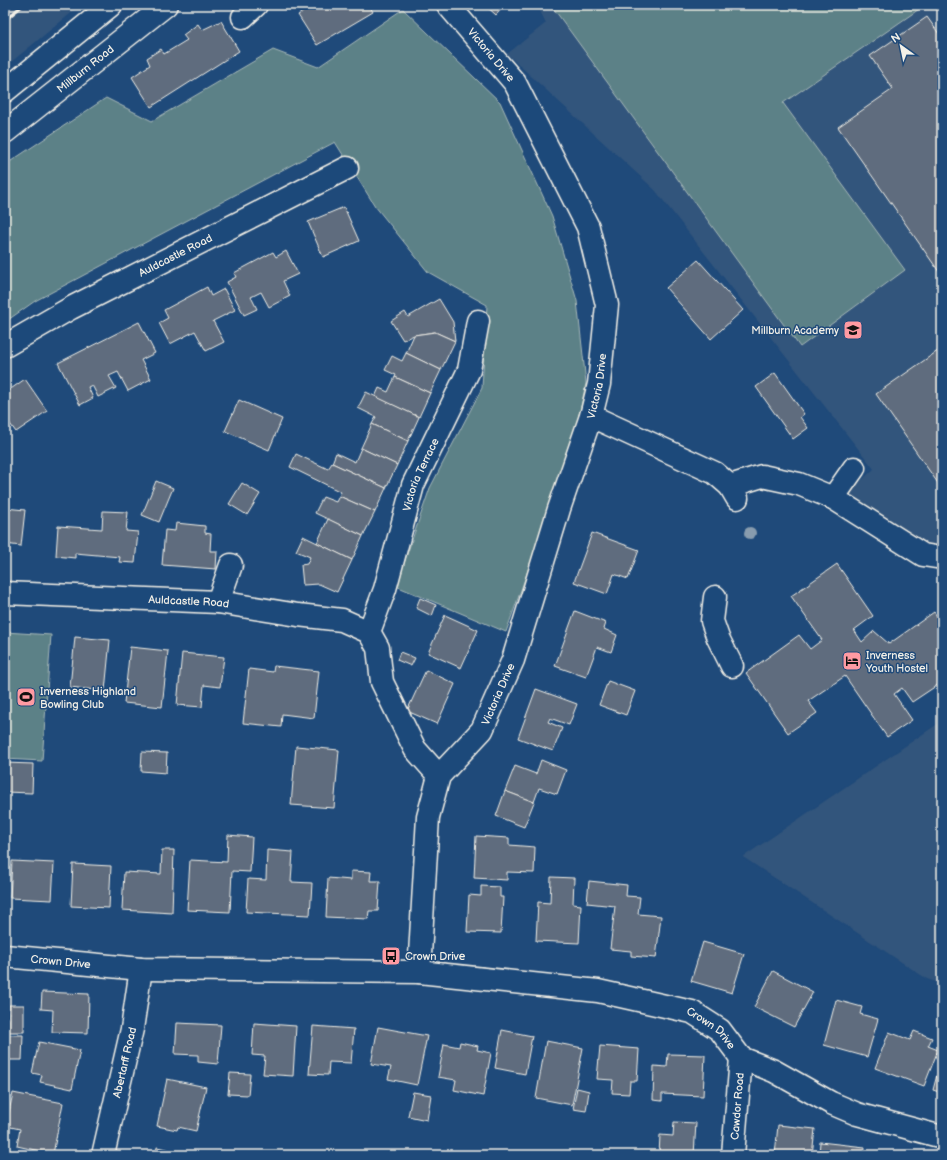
<svg xmlns="http://www.w3.org/2000/svg" width="947" height="1160" font-family="'Balsamiq Sans',sans-serif">
  <style>
    .built { fill: #32547b }
    .green { fill: #5c8187; stroke: #a8b9b8 }
    .building { fill: #5e6c7e; stroke: #f4f1e8 }
    .lines { fill: none; stroke-linecap: round; stroke-linejoin: round }
    .minor-casing { stroke: #f4f1e8; stroke-width: 25 }
    .major-casing { stroke: #f4f1e8; stroke-width: 25 }
    .minor { stroke: #1f4a7a; stroke-width: 22 }
    .major { stroke: #1f4a7a; stroke-width: 22 }
    .rail { stroke: #f4f1e8; stroke-width: 3 }
    .tree { fill: #889cae }
    .labels { text-anchor: middle; dominant-baseline: central; stroke-width: 3; stroke-linejoin: round; paint-order: stroke }
    .street-label { font-size: 11px; fill: #f4f1e8; stroke: #1f4a7a }
    .poi-label { font-size: 11px; fill: #f4f1e8; stroke: #1f4a7a; text-anchor: start }
  </style>
  <rect width="100%" height="100%" fill="#1f4a7a"/>
  <filter id="ink" filterUnits="userSpaceOnUse"><feTurbulence type="fractalNoise" baseFrequency=".025" numOctaves="2"/><feDisplacementMap in="SourceGraphic" scale="8" xChannelSelector="R" yChannelSelector="G"/><feConvolveMatrix kernelMatrix="1 2 1 2 8 2 1 2 1" color-interpolation-filters="sRGB"/></filter>
  <g filter="url(#ink)">
    <g class="built">
      <path d="M5,5H81L5,67Z"/>
      <path d="M537,5H942V562L844,496L874,469L655,190L507,54L546,23Z"/>
      <path d="M942,721V984L927,979L743,857Z"/>
    </g>
    <g class="green">
      <path d="M551,5H925L783,103L905,270L800,347Z"/>
      <path d="M403,9L500,102L552,216L577,301L586,383L573,444L506,632L396,586L430,488L482,388L487,305L428,272L375,206L335,142L35,301L5,322V165L106,98L152,121L273,50L318,67Z"/>
      <path d="M5,632L51,635L42,761L5,759Z"/>
    </g>
    <g class="building">
      <path d="M307,5H369L373,12L317,45L298,15L309,8Z"/>
      <path d="M485,5H505L496,15Z"/>
      <path d="M927,17L942,38V276L838,127L893,89L870,56Z"/>
      <path d="M221,21L239,51L151,107L132,77L150,65L147,58L161,49L164,54L187,40L183,35L198,24L202,30Z"/>
      <path d="M344,207L359,241L323,257L308,222Z"/>
      <path d="M286,251L298,274L283,281L290,296L269,307L261,292L251,297L257,309L244,315L227,282L236,277L234,273L273,252L276,257Z"/>
      <path d="M698,260L743,310L711,339L666,288Z"/>
      <path d="M207,287L211,296L224,289L235,310L213,321L224,342L206,351L195,331L170,344L159,323L168,318L164,310Z"/>
      <path d="M439,299L453,322L455,341L435,332L414,335L403,340L391,321L405,312L408,317Z"/>
      <path d="M139,322L155,353L141,360L151,379L128,391L118,372L109,376L116,388L98,397L92,385L88,387L93,398L80,405L58,363Z"/>
      <path d="M435,332L455,341L441,370L406,353L414,335Z"/>
      <path d="M942,348V489L876,394Z"/>
      <path d="M406,353L441,370L430,393L395,377L396,375L385,370L392,356L402,361Z"/>
      <path d="M775,373L804,414L800,417L808,428L793,439L756,387Z"/>
      <path d="M395,377L430,393L419,417L375,397L379,388L388,392Z"/>
      <path d="M25,379L47,411L16,432L5,417V393Z"/>
      <path d="M366,392L419,417L408,441L372,424L376,417L358,408Z"/>
      <path d="M239,400L282,419L269,450L225,431Z"/>
      <path d="M372,424L408,441L397,465L361,448Z"/>
      <path d="M361,448L397,465L386,488L332,463L336,453L355,462Z"/>
      <path d="M296,454L328,469L332,463L386,488L375,512L339,496L341,492L290,467Z"/>
      <path d="M156,481L173,488L159,522L142,515Z"/>
      <path d="M242,483L260,494L247,515L229,504Z"/>
      <path d="M339,496L375,512L363,536L315,513L323,497L336,502Z"/>
      <path d="M5,508L25,510L21,546L5,544Z"/>
      <path d="M103,511L128,512L126,531L138,532L135,563L119,562L120,557L75,553V558L56,556L58,526L102,529Z"/>
      <path d="M328,519L363,536L352,560L317,543Z"/>
      <path d="M176,523L205,526V533L211,534L210,551H217L216,569L162,565L165,530L175,531Z"/>
      <path d="M592,533L639,550L628,579L614,574L607,594L574,582Z"/>
      <path d="M303,536L352,560L337,592L319,584L303,585L301,565L307,564L310,557L296,551Z"/>
      <path d="M837,564L873,616L854,630L862,642L874,631L889,644L934,612L942,623V682L912,702L902,688L894,694L912,720L887,737L845,676L808,701L817,713L788,733L746,673L799,635L810,649L822,640L791,596Z"/>
      <path d="M420,598L436,605L432,616L416,608Z"/>
      <path d="M575,611L606,623L604,629L617,635L611,652L597,647L586,677L555,666Z"/>
      <path d="M445,615L478,630L461,668L428,653Z"/>
      <path d="M75,637L110,640L105,691L70,687Z"/>
      <path d="M130,647L168,651L162,707L124,703Z"/>
      <path d="M400,652L415,658L411,666L397,660Z"/>
      <path d="M182,653L224,657L220,687L204,685L202,707L177,705Z"/>
      <path d="M274,666L319,671L314,718L282,714L281,727L243,723L249,669L273,672Z"/>
      <path d="M426,670L455,684L437,724L407,711Z"/>
      <path d="M608,681L635,691L626,715L599,705Z"/>
      <path d="M536,689L577,704L569,725L550,718L548,722L562,728L553,751L518,738Z"/>
      <path d="M296,746L339,750L334,808L291,805Z"/>
      <path d="M142,752L167,753L166,773L141,771Z"/>
      <path d="M541,760L566,770L557,794L539,788L534,802L505,791L515,766L536,774Z"/>
      <path d="M5,763L33,764L32,793L5,792Z"/>
      <path d="M505,791L534,802L524,827L496,816Z"/>
      <path d="M228,835L252,837L250,872L232,871L230,912L187,910L190,860L227,862Z"/>
      <path d="M476,836L509,838V845L535,847L534,873L507,872V880L474,878Z"/>
      <path d="M162,850H174L172,913L122,910L124,872L161,874Z"/>
      <path d="M267,850L293,852L291,882L312,883L310,915L246,912L248,879L266,880Z"/>
      <path d="M12,861L54,863L52,900L10,898Z"/>
      <path d="M73,864L111,866L109,908L71,906Z"/>
      <path d="M351,871L371,872L370,881H380L378,911H369L368,919L326,917L328,878L351,880Z"/>
      <path d="M551,877L574,878L573,904L581,905L579,943L536,941L538,902L550,903Z"/>
      <path d="M589,881L627,885L626,896L640,897L638,914L661,916L656,958L631,956V951L610,949L615,906L587,903Z"/>
      <path d="M481,886L500,887V897H503L501,933L467,932L469,895L481,896Z"/>
      <path d="M703,942L744,954L732,993L691,981Z"/>
      <path d="M773,971L813,992L794,1027L754,1007Z"/>
      <path d="M42,992L89,994L88,1033L52,1032L53,1010L41,1009Z"/>
      <path d="M836,1000L862,1007L860,1014L878,1019L867,1057L824,1045Z"/>
      <path d="M9,1005H24V1032H8Z"/>
      <path d="M177,1023L221,1025L218,1064L198,1062V1055L175,1054Z"/>
      <path d="M254,1023L296,1026L293,1076L263,1074L265,1056L252,1055Z"/>
      <path d="M313,1026L354,1029L351,1063L329,1062L328,1075L309,1074Z"/>
      <path d="M378,1027L427,1036L417,1085L388,1079L391,1067L371,1064Z"/>
      <path d="M502,1030L532,1036L525,1074L495,1068Z"/>
      <path d="M914,1031L932,1038L928,1046L938,1050L924,1086L875,1068L889,1032L910,1040Z"/>
      <path d="M8,1035H23L22,1060H7Z"/>
      <path d="M546,1041L583,1048L572,1105L536,1098Z"/>
      <path d="M39,1042L80,1050L72,1089L40,1082L42,1075L32,1073Z"/>
      <path d="M460,1042L478,1046L477,1050L491,1053L483,1096L454,1090L456,1080L438,1077L444,1044L459,1047Z"/>
      <path d="M600,1046L639,1049L637,1081H630L629,1094L612,1093L613,1080L597,1079Z"/>
      <path d="M668,1054L705,1055L703,1096L662,1094V1101L653,1100L654,1066L667,1067Z"/>
      <path d="M942,1056V1093L933,1090Z"/>
      <path d="M230,1073L250,1074L248,1095L228,1094Z"/>
      <path d="M167,1079L206,1087L196,1131L178,1127L177,1130L157,1126Z"/>
      <path d="M577,1088L589,1091L586,1111L573,1109Z"/>
      <path d="M413,1092L431,1095L427,1120L408,1116Z"/>
      <path d="M13,1093L63,1103L53,1154L17,1146L20,1129L6,1126Z"/>
      <path d="M674,1122L696,1123L694,1155H659L660,1135L673,1136Z"/>
      <path d="M778,1125L815,1129L812,1155H775Z"/>
      <path d="M820,1142L865,1147L864,1155H819Z"/>
      <path d="M157,1147L190,1154V1155H156Z"/>
    </g>
    <g class="lines">
      <defs>
        <g id="minor">
          <path d="M243,17L256,5"/>
          <path id="s1" d="M5,346L71,308L347,168"/>
          <path d="M591,416L715,473L730,486L737,498"/>
          <path d="M730,486L762,476L799,484L833,498L923,555L942,558"/>
          <path d="M833,498L854,468"/>
          <path id="s2" d="M5,593L218,602L298,615L342,620L369,632"/>
          <path d="M715,597L712,621L718,638L732,666"/>
          <path d="M218,602L231,565"/>
          <path id="s3" d="M369,632L385,589L413,485L469,370L478,321"/>
          <path d="M369,632L378,648L382,682L415,749L439,776"/>
          <path id="s4" d="M5,956L141,969L419,972L598,991L692,1012L720,1030L741,1058L774,1071L831,1103L857,1114L942,1137"/>
          <path id="s5" d="M419,972L428,817L439,776L482,730L513,660L559,509L591,416L599,384L607,305L588,227L515,83L448,5"/>
          <path id="s6" d="M103,1155L132,1029L141,969"/>
          <path id="s7" d="M733,1155L741,1058"/>
        </g>
        <g id="major">
          <path d="M5,91L111,5"/>
          <path id="s8" d="M5,132L166,5"/>
        </g>
      </defs>
      <use href="#minor" class="minor-casing"/>
      <use href="#major" class="major-casing"/>
      <use href="#minor" class="minor"/>
      <use href="#major" class="major"/>
      <path class="rail" d="M5,20L23,5"/>
    </g>
    <circle class="tree" cx="750" cy="533" r="6"/>
  </g>
  <defs>
    <symbol id="school-square" viewBox="-11 -11 22 22"><rect x="-9" y="-9" width="18" height="18" rx="4" fill="#ff9aa2" stroke="#1f4a7a"/><path d="M0-5L7-2L0 1L-7-2ZM-4 1L0 2.5L4 1V4Q0 6-4 4Z" fill="#111"/></symbol>
    <symbol id="hotel-square" viewBox="-11 -11 22 22"><rect x="-9" y="-9" width="18" height="18" rx="4" fill="#ff9aa2" stroke="#1f4a7a"/><path d="M-6-4.5h1.5V1H6V5H4.5V3h-9V5H-6ZM-4 0a1.8 1.8 0 1 1 3.6 0ZM.5 0V-2.5h3Q6-2.5 6 0Z" fill="#111"/></symbol>
    <symbol id="stadium-square" viewBox="-11 -11 22 22"><rect x="-9" y="-9" width="18" height="18" rx="4" fill="#ff9aa2" stroke="#1f4a7a"/><path d="M0-5a6.5 5 0 1 0 0 10a6.5 5 0 1 0 0-10ZM-3.5-1.8h7v3.6h-7Z" fill="#111"/></symbol>
    <symbol id="bus-square" viewBox="-11 -11 22 22"><rect x="-9" y="-9" width="18" height="18" rx="4" fill="#ff9aa2" stroke="#1f4a7a"/><path d="M-5-6H5V4H4V6H2V4H-2V6H-4V4H-5ZM-3.5-4V0h7V-4ZM-3.5 1.2v1.5H-2V1.2ZM2 1.2v1.5H3.5V1.2Z" fill="#111"/></symbol>
  </defs>
  <g fill-rule="evenodd">
    <use href="#school-square" x="842" y="319" width="22" height="22"/>
    <use href="#hotel-square" x="841" y="650" width="22" height="22"/>
    <use href="#stadium-square" x="15" y="686" width="22" height="22"/>
    <use href="#bus-square" x="380" y="945" width="22" height="22"/>
  </g>
  <g class="labels">
    <g class="street-label">
      <text transform="translate(491 55) rotate(50)">Victoria Drive</text>
      <text stroke="none"><textPath href="#s8" startOffset="102">Millburn Road</textPath></text>
      <text stroke="none"><textPath href="#s1" startOffset="193">Auldcastle Road</textPath></text>
      <text stroke="none"><textPath href="#s5" startOffset="624">Victoria Drive</textPath></text>
      <text stroke="none"><textPath href="#s3" startOffset="166">Victoria Terrace</textPath></text>
      <text stroke="none"><textPath href="#s2" startOffset="184">Auldcastle Road</textPath></text>
      <text stroke="none"><textPath href="#s5" startOffset="300">Victoria Drive</textPath></text>
      <text stroke="none"><textPath href="#s4" startOffset="56">Crown Drive</textPath></text>
      <text stroke="none"><textPath href="#s4" startOffset="716">Crown Drive</textPath></text>
      <text stroke="none"><textPath href="#s6" startOffset="95">Abertarff Road</textPath></text>
      <text stroke="none"><textPath href="#s7" startOffset="49">Cawdor Road</textPath></text>
    </g>
    <g class="poi-label">
      <text x="839" y="330" text-anchor="end">Millburn Academy</text>
      <text x="866" y="655">Inverness<tspan x="866" dy="13">Youth Hostel</tspan></text>
      <text x="40" y="691">Inverness Highland<tspan x="40" dy="13">Bowling Club</tspan></text>
      <text x="405" y="956">Crown Drive</text>
    </g>
  </g>
  <rect width="947" height="1160" fill="none" stroke="#1f4a7a" stroke-width="20"/>
  <rect x="10" y="10" width="927" height="1140" fill="none" stroke="#f4f1e8" stroke-width="1.5" filter="url(#ink)"/>
  <g transform="translate(901 46) rotate(327)" stroke="#1f4a7a" stroke-width="3" paint-order="stroke">
  <path d="M0-3L7 15L0 10L-7 15Z" fill="#f4f1e8"/>
  <text y="-6" font-size="11" font-weight="bold" text-anchor="middle" fill="#f4f1e8">N</text>
  </g>
</svg>
